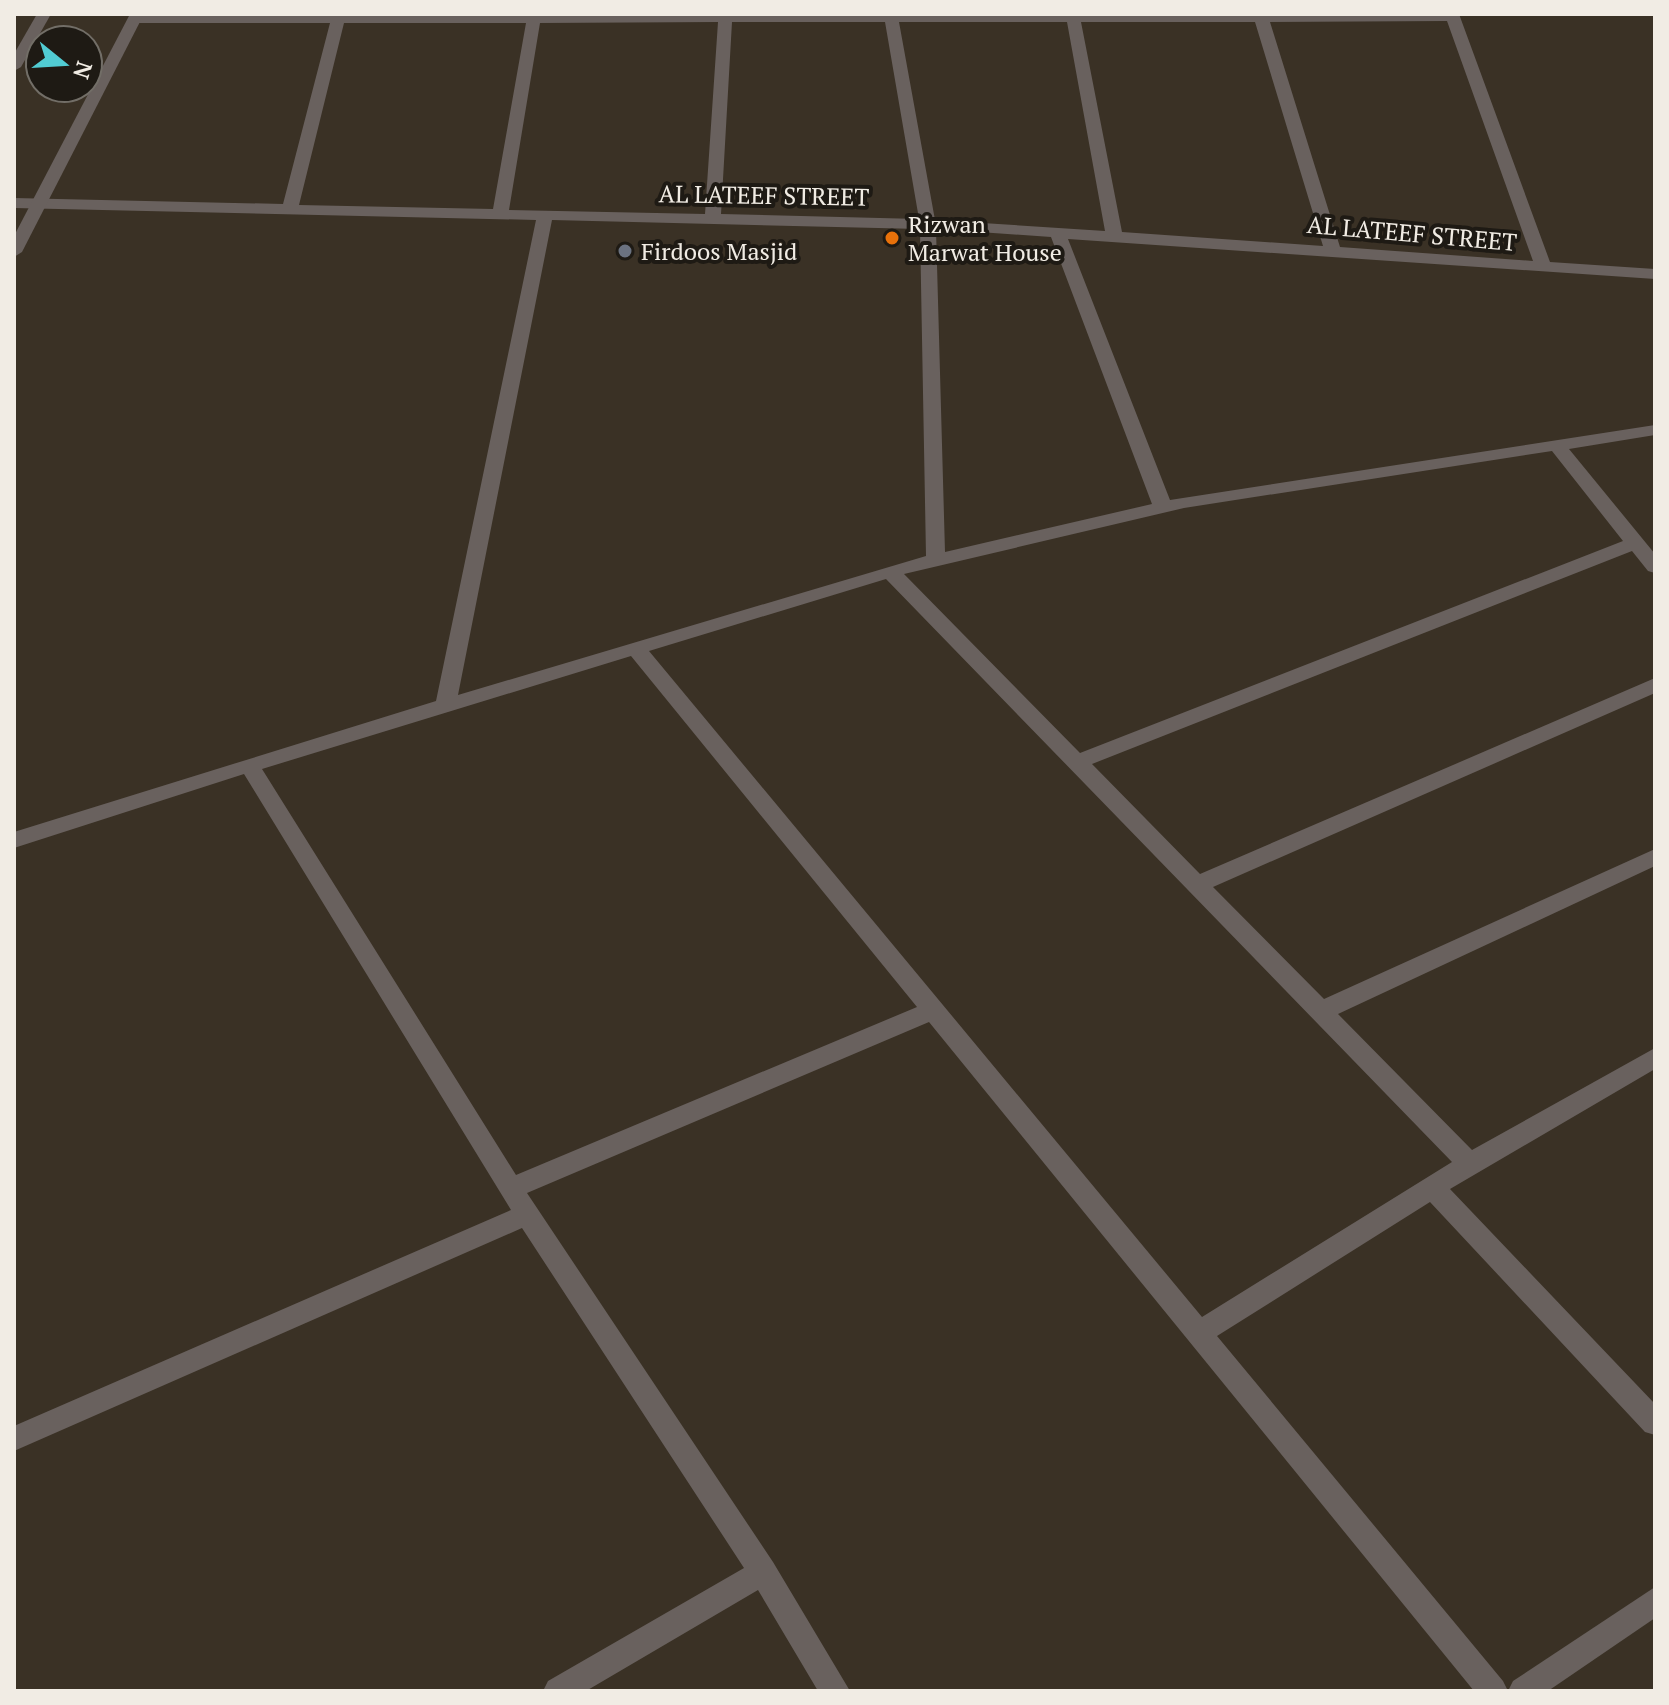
<svg xmlns="http://www.w3.org/2000/svg" width="1669" height="1705" font-family="'PT Serif',serif">
  <style>
    .lines { fill: none; stroke-linecap: round; stroke-linejoin: round }
    .minor { fill: #69615e; fill-rule: evenodd }
    .tertiary { fill: #69615e; fill-rule: evenodd }
    .food-dot { fill: #e8710a; stroke: #1e1a14; stroke-width: 3 }
    .worship-dot { fill: #6b7280; stroke: #1e1a14; stroke-width: 3 }
    .labels { text-anchor: middle; dominant-baseline: central; stroke-width: 8; stroke-linejoin: round; paint-order: stroke }
    .far-street-label { font-size: 24px; fill: #f1ece4; stroke: #1e1a14 }
    .far-poi-label { font-size: 24px; fill: #f1ece4; stroke: #1e1a14; text-anchor: start }
  </style>
  <rect width="100%" height="100%" fill="#3a3125"/>
  <g class="lines">
    <g class="minor">
      <path d="M533,14H1459L1550,262L1655,269V279L1068,239L1170,500L1655,425V435L1569,449L1655,554V573L1648,571L1632,551L1092,764L1200,874L1655,678V693L1213,887L1324,999L1655,849V866L1338,1014L1472,1150L1655,1048V1069L1450,1189L1655,1404V1435L1645,1432L1430,1202L1217,1336L1503,1681L1508,1691H1474L929,1022L527,1193L773,1562L850,1691H818L758,1590L586,1691H543L548,1681L744,1568L522,1228L14,1451V1426L511,1210L244,774L14,848V832L436,701L536,220L14,208V198L283,204L330,23H135L130,22V16ZM1447,21L1533,261L1340,247L1270,22ZM718,22L705,214L509,210L540,23ZM732,22H885L919,219L721,214ZM899,22H1067L1105,231L935,220ZM1081,22H1255L1323,246L1122,232ZM344,23H526L493,209L299,205ZM552,220L920,229L926,556L458,695ZM936,229L1051,237L1152,504L945,552ZM1552,451L1623,541L1080,753L904,574L1184,508ZM886,579L1452,1162L1202,1317L649,651ZM631,656L917,1007L516,1175L262,769Z"/>
      <path d="M1655,1587V1618L1548,1691H1508L1513,1681Z"/>
    </g>
    <g class="tertiary">
      <path d="M37,14H51L21,67L14,71V54Z"/>
      <path d="M130,14H144L22,252L14,257V236Z"/>
    </g>
  </g>
  <circle class="food-dot" cx="892" cy="238" r="8"/>
  <circle class="worship-dot" cx="625" cy="251" r="8"/>
  <g class="labels">
    <g class="far-street-label">
      <text transform="translate(764 195) rotate(1)">AL LATEEF STREET</text>
      <text transform="translate(1412 233) rotate(5)">AL LATEEF STREET</text>
    </g>
    <g class="far-poi-label">
      <text x="908" y="224">Rizwan<tspan x="908" dy="28">Marwat House</tspan></text>
      <text x="641" y="251">Firdoos Masjid</text>
    </g>
  </g>
  <rect width="1669" height="1705" fill="none" stroke="#f1ece4" stroke-width="32"/>
  <g transform="translate(64 64) rotate(108)"><circle r="38" fill="#1e1a14" stroke="#726e67" stroke-width="2"/>
  <path d="M0-6L14 30L0 20L-14 30Z" fill="#51ccd3"/>
  <text y="-12" font-size="22" font-weight="bold" text-anchor="middle" fill="#f1ece4">N</text>
  </g>
</svg>
